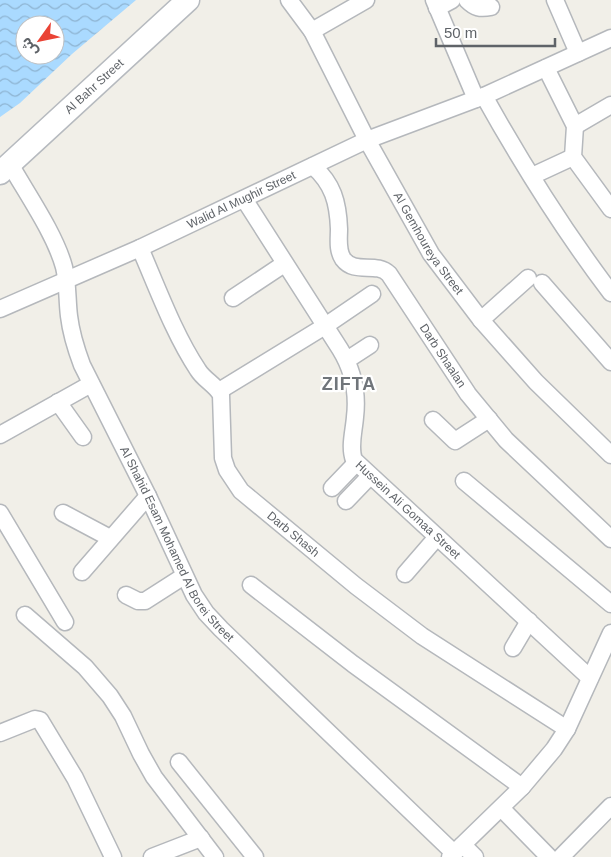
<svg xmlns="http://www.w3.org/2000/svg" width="611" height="857" font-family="Arial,'Noto Sans Arabic',sans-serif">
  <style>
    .water { fill: url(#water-waves); fill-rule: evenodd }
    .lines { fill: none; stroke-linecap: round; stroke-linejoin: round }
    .street-casing { stroke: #b5b8bc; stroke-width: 19 }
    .secondary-casing { stroke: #b6babf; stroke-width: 25 }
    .street { stroke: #fff; stroke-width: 16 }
    .secondary { stroke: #fff; stroke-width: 22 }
    .labels { text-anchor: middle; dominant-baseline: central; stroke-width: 4.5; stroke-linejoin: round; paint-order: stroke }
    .street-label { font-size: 12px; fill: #5f6368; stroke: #fff }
    .district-label { font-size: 18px; font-weight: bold; letter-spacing: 1px; fill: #70757a; stroke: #fff }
  </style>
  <defs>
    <pattern id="water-waves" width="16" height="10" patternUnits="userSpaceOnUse" patternTransform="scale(1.25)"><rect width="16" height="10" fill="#aadaff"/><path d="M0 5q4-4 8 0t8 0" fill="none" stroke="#8eb4d2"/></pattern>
  </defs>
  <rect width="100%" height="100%" fill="#f1efe8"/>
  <path class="water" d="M0,0H136L72,54L20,103L0,117ZM25,25H55V55H25Z"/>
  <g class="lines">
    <defs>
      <g id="street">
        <path id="s1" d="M289,0L312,31L367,140L431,254L481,320L536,382L611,455"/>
        <path d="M434,0L476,99"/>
        <path d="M467,0C475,8 480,9 491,7"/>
        <path d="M555,0L578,53"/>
        <path d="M437,8L452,0"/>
        <path d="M312,31L366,0"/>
        <path d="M546,68L575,126L573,157L611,209"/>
        <path d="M484,96C522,164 564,231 611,293"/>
        <path d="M575,126L611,105"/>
        <path id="s2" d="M10,164C27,194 55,234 64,267C68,283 67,300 69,316C71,333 76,349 82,365L148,496L194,595L206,613L221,629L454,853"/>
        <path id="s3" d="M313,166C333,184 338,202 339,229C339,239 337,250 343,259C355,275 376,261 389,274L468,394L506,440L611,539"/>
        <path d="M532,176L573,157"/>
        <path id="s4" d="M244,199L340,349C353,370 358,392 355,417C354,431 349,447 354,460L590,678"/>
        <path id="s5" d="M140,248C157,287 174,334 198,370C204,380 216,385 221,395L223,458L227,470L241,491L356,586L422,636L567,729"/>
        <path d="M542,283L611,362"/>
        <path d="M233,298L284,264"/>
        <path id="s6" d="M0,309L140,248L367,140L484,96L611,38"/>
        <path d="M481,320L528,278"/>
        <path d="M347,360L370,345"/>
        <path d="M219,391L325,326L372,294"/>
        <path d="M58,402L83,437"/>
        <path d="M433,420L455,441L489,419"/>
        <path d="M0,435L91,384"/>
        <path d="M464,481L611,604"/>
        <path d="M332,488L356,463"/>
        <path d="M346,501L370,476"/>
        <path d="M0,513L65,622"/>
        <path d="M63,513L110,538"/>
        <path d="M82,572L148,496"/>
        <path d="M405,574L437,537"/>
        <path d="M251,585L353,664L522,787"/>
        <path d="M126,595L138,601H145L184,576"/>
        <path d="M25,615L85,667L110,696L123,716L141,754L154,777L215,857"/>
        <path d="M513,648L529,621"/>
        <path d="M0,733L35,719L40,720L75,778L113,857"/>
        <path d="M179,762L255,857"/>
        <path d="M501,808L549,857"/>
        <path d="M463,845L475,857"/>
        <path d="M152,857L201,838"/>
        <path d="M450,857L522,787L554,749L567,729L611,633"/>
        <path d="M561,857L611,806"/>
      </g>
      <g id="secondary">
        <path id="s7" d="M0,173L188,0"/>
      </g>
    </defs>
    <use href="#street" class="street-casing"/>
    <use href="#secondary" class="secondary-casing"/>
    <use href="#street" class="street"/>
    <use href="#secondary" class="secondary"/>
  </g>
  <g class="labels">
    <g class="street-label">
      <text stroke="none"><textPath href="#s7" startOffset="128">Al Bahr Street</textPath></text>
      <text stroke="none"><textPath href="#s6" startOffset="265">Walid Al Mughir Street</textPath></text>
      <text stroke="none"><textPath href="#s1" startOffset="281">Al Gemhoureya Street</textPath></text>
      <text stroke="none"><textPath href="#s3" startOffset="249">Darb Shaalan</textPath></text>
      <text stroke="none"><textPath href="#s4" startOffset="366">Hussein Ali Gomaa Street</textPath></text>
      <text stroke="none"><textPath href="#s5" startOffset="338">Darb Shash</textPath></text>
      <text stroke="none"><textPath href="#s2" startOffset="420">Al Shahid Esam Mohamed Al Borei Street</textPath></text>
    </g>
    <g class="district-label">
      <text x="349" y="384">ZIFTA</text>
    </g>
  </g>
  <g transform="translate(40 40) rotate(237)"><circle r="24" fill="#ffffff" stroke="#bfc1c3"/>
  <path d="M0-4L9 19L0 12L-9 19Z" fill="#ea4335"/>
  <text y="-8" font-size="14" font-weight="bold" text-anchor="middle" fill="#5f6368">ش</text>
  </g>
  <path d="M436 38v8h119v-8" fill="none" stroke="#5f6368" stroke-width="2.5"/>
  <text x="444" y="38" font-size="15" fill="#5f6368" stroke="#ffffff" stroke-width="4" paint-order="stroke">50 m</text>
</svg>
